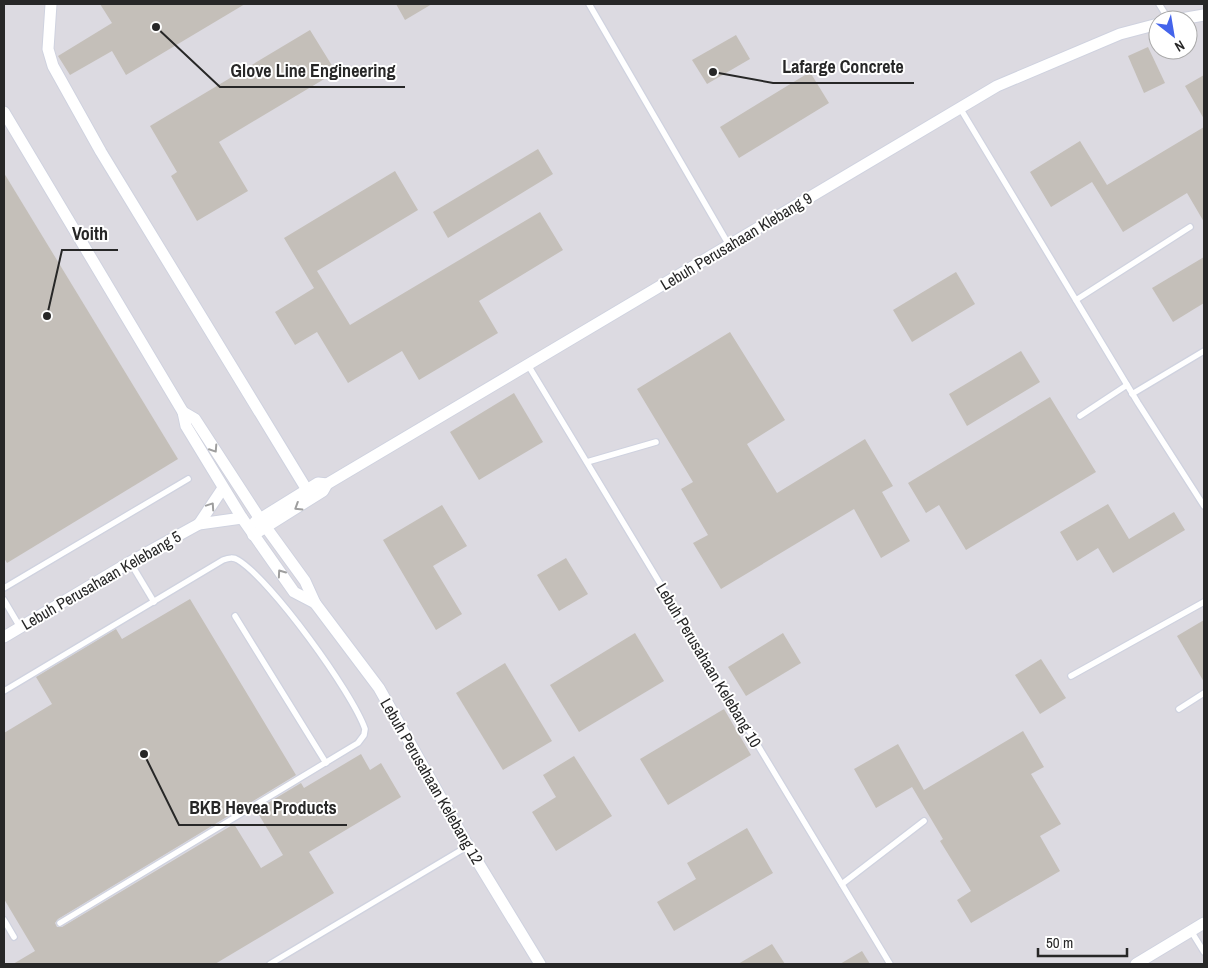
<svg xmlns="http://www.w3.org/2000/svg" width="1208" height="968" font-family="'Archivo Narrow',sans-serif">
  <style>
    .industrial { fill: #dcdae1; fill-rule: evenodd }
    .building { fill: #c4bfb9 }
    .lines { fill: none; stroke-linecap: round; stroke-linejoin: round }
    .service-casing { stroke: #cfd2df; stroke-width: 8 }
    .minor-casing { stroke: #cfd2df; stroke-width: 13 }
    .service { stroke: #fff; stroke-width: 5.5 }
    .minor { stroke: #fff; stroke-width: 11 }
    .oneway { stroke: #9e9e9e }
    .labels { text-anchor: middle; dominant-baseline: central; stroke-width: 4; stroke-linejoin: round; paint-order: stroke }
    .street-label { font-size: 16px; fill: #272727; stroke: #fff }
    .leader { fill: none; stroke: #272727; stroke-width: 2 }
    .callout-dot { fill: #272727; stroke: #fff; stroke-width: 2 }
    .callout-label { font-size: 18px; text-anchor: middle; font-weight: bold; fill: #272727; stroke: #fff; stroke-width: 4; stroke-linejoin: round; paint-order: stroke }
  </style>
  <rect width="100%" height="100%" fill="#e9e2da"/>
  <path class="industrial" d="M4,4H1204V964H4ZM1158,20H1188V50H1158Z"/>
  <g class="building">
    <path d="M100,4H245L126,75L112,51L70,75L58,56L112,23Z"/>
    <path d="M396,4H432L405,20Z"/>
    <path d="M310,30L336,72L219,142L248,191L197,221L171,176L177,172L150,126Z"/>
    <path d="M736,35L750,59L707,84L692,60Z"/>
    <path d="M1148,47L1165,83L1144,93L1128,56Z"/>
    <path d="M810,72L829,103L739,158L720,127Z"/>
    <path d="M1204,75V119L1185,86Z"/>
    <path d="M1204,127V222L1187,193L1123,232L1092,182L1051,207L1030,172L1080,141L1107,185Z"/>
    <path d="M538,149L553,174L448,238L433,212Z"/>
    <path d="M395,171L418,210L317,271L350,325L540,212L563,250L479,301L498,333L419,380L402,351L348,383L317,332L295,345L275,312L314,288L284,238Z"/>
    <path d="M4,173L178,459L7,563L4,558Z"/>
    <path d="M1204,257V303L1173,322L1152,288Z"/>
    <path d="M956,272L975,304L912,342L893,310Z"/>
    <path d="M730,332L785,420L747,444L777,493L865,439L893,486L882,492L910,541L881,558L854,509L721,589L693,543L708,535L681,489L693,482L637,389Z"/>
    <path d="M1021,351L1040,382L967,426L949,394Z"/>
    <path d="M514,393L543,442L479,480L450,432Z"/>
    <path d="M1050,397L1096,472L966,550L939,505L926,513L908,483Z"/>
    <path d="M1108,504L1129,539L1174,512L1185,530L1113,573L1098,548L1077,561L1060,532Z"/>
    <path d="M442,505L467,546L433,566L462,614L436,630L383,540Z"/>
    <path d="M566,558L588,594L559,611L537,575Z"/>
    <path d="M190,599L296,775L58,919L55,923L57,927H62L234,824L261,868L283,855L256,810L301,783L304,788L361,754L370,770L381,763L401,797L309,852L334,893L215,964H13L35,951L4,899V733L52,704L36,677L116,629L122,639Z"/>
    <path d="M1204,620V682L1177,636Z"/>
    <path d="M635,633L664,681L579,732L550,685Z"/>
    <path d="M783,633L801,663L746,696L728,667Z"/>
    <path d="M1041,659L1066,698L1040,714L1015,675Z"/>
    <path d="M505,663L552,741L503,770L456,693Z"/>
    <path d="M724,709L751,755L668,805L640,759Z"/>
    <path d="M1023,731L1044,767L1031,774L1061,824L1040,836L1060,871L971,923L957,900L971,891L940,841L943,839L912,787L876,808L854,769L898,744L924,790Z"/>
    <path d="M574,756L612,816L556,851L532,812L556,797L543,775Z"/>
    <path d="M747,828L773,873L674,931L657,902L696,879L687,863Z"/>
    <path d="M772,944L785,964H738Z"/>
    <path d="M862,951L870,964H840Z"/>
  </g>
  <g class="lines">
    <defs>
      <g id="service">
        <path d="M589,4L729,245"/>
        <path d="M1159,4L1169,20"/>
        <path d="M960,108L1138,403L1204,506"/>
        <path d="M1076,300L1190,227"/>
        <path d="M528,365L890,964"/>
        <path d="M1132,394L1204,351"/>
        <path d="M1080,416L1127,385"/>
        <path d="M587,462L656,442"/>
        <path d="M130,562L154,602"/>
        <path d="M4,588L188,479"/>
        <path d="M4,600L20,627"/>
        <path d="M235,616L326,763"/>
        <path d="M1071,676L1204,602"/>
        <path d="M4,691L223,560C229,558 233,557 238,560C271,580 352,692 365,729L364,735L358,743L60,923"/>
        <path d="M1179,709L1204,693"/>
        <path d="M842,884L924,821"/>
        <path d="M4,920L14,937"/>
        <path d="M1191,931L1204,952"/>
        <path d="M270,964L468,846"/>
      </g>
      <g id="minor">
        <path d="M51,4L48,49L53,66L101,152L307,490"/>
        <path d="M1175,20L1204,15"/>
        <path d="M4,112L183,412L186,426L242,518L294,592L315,603"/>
        <path d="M183,412L195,419L260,519L305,581L315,603L379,688L468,846L540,964"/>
        <path d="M255,522L318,483L327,484"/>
        <path d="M199,524L223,488"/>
        <path d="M253,535L323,491L327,484L997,86L1120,34L1158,24"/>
        <path d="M4,637L130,562L199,524L242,518"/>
        <path d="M1136,964L1204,923"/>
      </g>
    </defs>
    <use href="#service" class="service-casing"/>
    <use href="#minor" class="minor-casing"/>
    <use href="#service" class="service"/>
    <use href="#minor" class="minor"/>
  </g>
  <defs><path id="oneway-chevron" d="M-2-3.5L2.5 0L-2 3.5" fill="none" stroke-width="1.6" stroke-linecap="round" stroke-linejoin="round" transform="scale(1.25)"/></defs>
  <g class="oneway">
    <use href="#oneway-chevron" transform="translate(214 449) rotate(57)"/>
    <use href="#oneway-chevron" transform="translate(211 506) rotate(-56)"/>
    <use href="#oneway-chevron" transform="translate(298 507) rotate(148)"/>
    <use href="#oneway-chevron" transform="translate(281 573) rotate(-125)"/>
  </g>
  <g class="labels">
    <g class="street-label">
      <text transform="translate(736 241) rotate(-31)">Lebuh Perusahaan Klebang 9</text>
      <text transform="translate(101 580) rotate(-30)">Lebuh Perusahaan Kelebang 5</text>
      <text transform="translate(709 665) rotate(59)">Lebuh Perusahaan Kelebang 10</text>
      <text transform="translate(432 781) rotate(60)">Lebuh Perusahaan Kelebang 12</text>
    </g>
  </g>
  <path class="leader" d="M713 72L773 83H914M156 27L220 87H405M47 316L62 250H118M144 754L179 825H347"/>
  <g class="callout-dot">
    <circle cx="713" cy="72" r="5"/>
    <circle cx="156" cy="27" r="5"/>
    <circle cx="47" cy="316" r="5"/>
    <circle cx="144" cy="754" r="5"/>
  </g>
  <g class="callout-label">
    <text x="843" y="73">Lafarge Concrete</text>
    <text x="313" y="77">Glove Line Engineering</text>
    <text x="90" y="240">Voith</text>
    <text x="263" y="814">BKB Hevea Products</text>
  </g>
  <rect width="1208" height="968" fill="none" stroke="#272727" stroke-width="10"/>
  <g transform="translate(1173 35) rotate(149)"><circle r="24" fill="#ffffff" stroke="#a9a9a9"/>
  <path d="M0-4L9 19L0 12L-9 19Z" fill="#4464eb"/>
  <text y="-8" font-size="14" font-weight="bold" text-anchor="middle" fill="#272727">N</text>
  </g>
  <path d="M1038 948v8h89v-8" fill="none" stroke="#272727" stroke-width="2.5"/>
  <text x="1046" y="948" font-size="15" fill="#272727" stroke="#ffffff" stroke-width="4" paint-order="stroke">50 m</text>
</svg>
